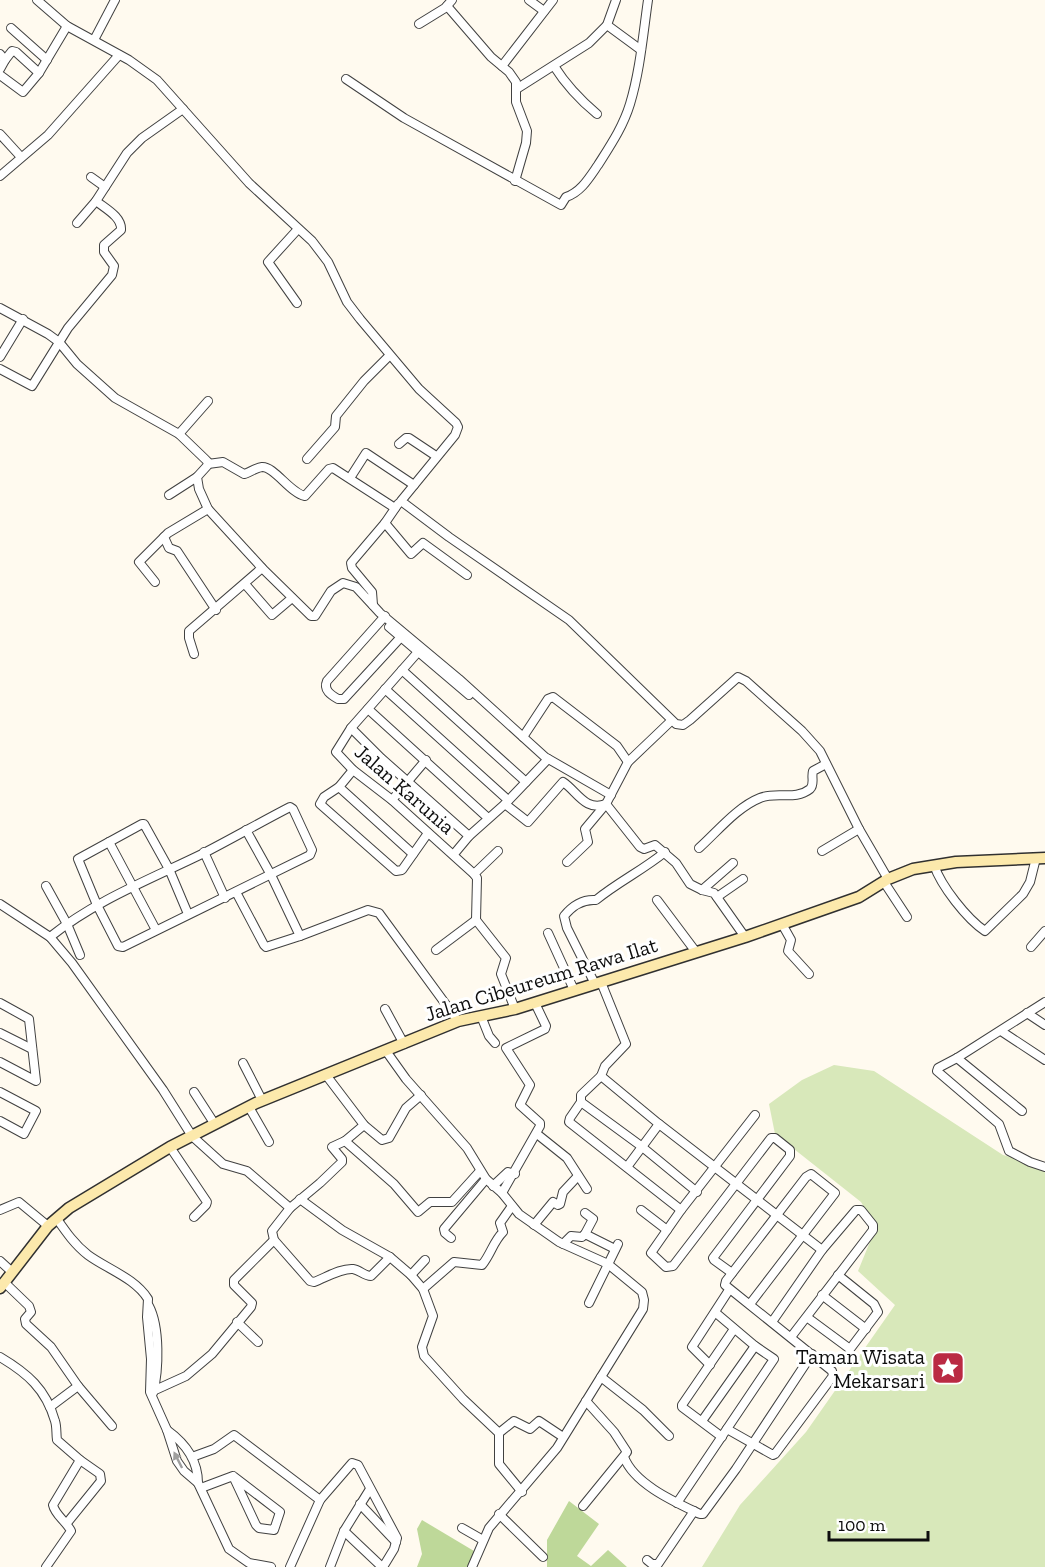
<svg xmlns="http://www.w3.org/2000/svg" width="1045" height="1567" font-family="'Zilla Slab',serif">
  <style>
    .green { fill: #d8e8ba }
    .forest { fill: #bed899 }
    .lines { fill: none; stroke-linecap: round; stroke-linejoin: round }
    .street-casing { stroke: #414141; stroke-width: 10 }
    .secondary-casing { stroke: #303030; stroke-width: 13 }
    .street { stroke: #fff; stroke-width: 8 }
    .secondary { stroke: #fce9ac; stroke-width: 10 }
    .oneway { fill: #9f9f9f }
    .labels { text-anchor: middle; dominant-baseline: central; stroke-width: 6; stroke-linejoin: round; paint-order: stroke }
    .street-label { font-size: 21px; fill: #0e0e0e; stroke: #fff }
    .poi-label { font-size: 21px; fill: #0e0e0e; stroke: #fff; text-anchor: end }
  </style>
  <rect width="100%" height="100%" fill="#fffaef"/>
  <path class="green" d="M834,1065L874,1071L1003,1155L1045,1167V1567H702L740,1505L806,1432L895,1305L858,1271L876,1227L861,1202L775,1134L769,1104L802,1080Z"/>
  <g class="forest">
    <path d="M569,1501L599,1524L577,1556L591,1566L608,1550L627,1567H547V1540Z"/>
    <path d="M422,1520L479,1554L475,1567H417L422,1554L417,1529Z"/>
  </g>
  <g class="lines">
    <defs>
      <g id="street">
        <path d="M37,0L67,26L129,60L157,80L249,183L312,241L328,262L347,302L360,319L419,389L456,423L458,427L455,435L401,501L449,537L569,620L676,724L683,725L690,720L738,677L746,681L802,731L820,751L859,829L888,879"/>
        <path d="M529,0L544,11"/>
        <path d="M447,6L491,57L509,72L516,82V102L527,131L526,143L515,181"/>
        <path d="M419,24L445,8L452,0"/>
        <path d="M607,25L641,50"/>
        <path d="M11,28L47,60"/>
        <path d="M94,40L115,0"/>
        <path d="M0,54L5,60L12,51L16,52L39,73L67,26"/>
        <path d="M502,66L553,0"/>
        <path d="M554,66C566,85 579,99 597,114"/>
        <path d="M0,69L5,60"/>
        <path d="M0,75L23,92L39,73"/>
        <path d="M346,79L404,118L561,205L566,197C581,192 589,178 598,165C610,146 623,127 630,104C640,71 643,35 648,0"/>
        <path d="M518,88L589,43L607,25L616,0"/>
        <path d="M0,134L21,157"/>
        <path d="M0,176L48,135L119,55"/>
        <path d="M91,177L105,187"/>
        <path d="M77,223L96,201L127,153L142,138L183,109"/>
        <path d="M297,303L268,262L298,229"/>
        <path d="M0,308L48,334L59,342L77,364L115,398L179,434L205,459L208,462L207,466L197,477L199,489L208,509L262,568L311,616H315L331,591L343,583L356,587L380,613L459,679L545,757L611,795"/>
        <path d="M0,357L23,319"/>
        <path d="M0,369L32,386L68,328L112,275L114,266L104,252V245L121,230C122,217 106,209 96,201"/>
        <path d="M179,434L208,401"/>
        <path d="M399,444L406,438H409L436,456"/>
        <path d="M307,459L335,427L336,416L364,381L389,356"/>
        <path d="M208,464L223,462L244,474C249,473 255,468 262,467C274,466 290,493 305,496L329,469L333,468L395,508"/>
        <path d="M350,478L366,453L414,485"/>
        <path d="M169,495L197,477"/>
        <path d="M398,504L385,523L411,554L423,543L467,575"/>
        <path d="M208,509L168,533L164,537L169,548L177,551L216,610"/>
        <path d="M155,582L139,562L164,537"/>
        <path d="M245,584L272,615L292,598"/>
        <path d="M373,605L372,592L352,568L351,563L385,523"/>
        <path d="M385,616L327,681C323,690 331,695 338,699H344L401,637"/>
        <path d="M389,627L469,695"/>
        <path d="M418,652L351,728L336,752L353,770L392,800L474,874L477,878L476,920L506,958L501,974L515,1009"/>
        <path d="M194,654L189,638V631L262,568"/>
        <path d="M402,670L526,782"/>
        <path d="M385,689L508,800"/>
        <path d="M368,709L488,818"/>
        <path d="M351,728L381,758L469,836"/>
        <path d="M523,737L548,699L553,697L617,746L628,762"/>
        <path d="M353,770L339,787L324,797L320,804L396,871L402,870L428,833"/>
        <path d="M339,787L413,854"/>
        <path d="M392,800L426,760"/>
        <path d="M505,804L528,822L563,782C577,791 585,812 606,804L640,847L644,849L655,845L676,863L690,884L702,890L714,893L745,937"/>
        <path d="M246,830L271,875L300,936"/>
        <path d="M109,842L156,930"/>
        <path d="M699,848C717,832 737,807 760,798C777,791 795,801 810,789C815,784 811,777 813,771L826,764"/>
        <path d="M822,851L859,829"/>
        <path d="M204,852L225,898"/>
        <path d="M454,854L469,836L505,804L548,759"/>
        <path d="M567,862L588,842L585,829L606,804L628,762L671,721"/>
        <path d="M934,865C941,886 967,919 985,931L1023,894L1030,882L1036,858"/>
        <path d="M474,874L498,851"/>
        <path d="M884,882L907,917"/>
        <path d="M46,886L67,924L80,955"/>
        <path d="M702,890L733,863"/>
        <path d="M236,892L264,945L266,947L300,936L368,910L379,913L458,1021"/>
        <path d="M717,897L743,879"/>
        <path d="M657,900L696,952"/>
        <path d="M0,904L50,937L72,963L163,1090L192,1136L223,1164L247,1171L290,1208L320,1183L342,1162V1159L332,1147L345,1141L364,1125"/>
        <path d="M782,924L791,940L788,951L809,974"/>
        <path d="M548,933L574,990"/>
        <path d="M50,937C96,900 151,879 204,853C233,838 261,822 290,807L293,809L312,850L310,855L123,947L118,946L97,905L78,859L142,824H144L169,869L188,914"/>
        <path d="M1031,947L1045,931"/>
        <path d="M436,950L476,920"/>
        <path d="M601,982L626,1044L605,1066L601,1076L659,1124L822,1250"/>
        <path d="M595,984L567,928L564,916C572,906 583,899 596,900C618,882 643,870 665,852"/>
        <path d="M1045,1002L957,1058L938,1068L937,1071L999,1124L1009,1151L1030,1162L1045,1167"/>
        <path d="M0,1003L29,1019L36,1081L0,1062"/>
        <path d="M385,1009L404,1044"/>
        <path d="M1027,1013L1045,1025"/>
        <path d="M481,1016L489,1036L495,1043"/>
        <path d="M1001,1031L1045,1060"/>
        <path d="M0,1033L32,1049"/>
        <path d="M386,1051L406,1079L467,1148L486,1179L502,1193L519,1214L559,1242L608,1264L642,1292L644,1300L643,1309L557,1448L489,1528L472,1567"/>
        <path d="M957,1058L1022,1111"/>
        <path d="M243,1063L262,1100"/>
        <path d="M326,1075L364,1125L382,1140L389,1138L406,1108L421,1095"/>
        <path d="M601,1076L581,1095V1102L641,1146L697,1192"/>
        <path d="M0,1092L36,1111L24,1134L0,1121"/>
        <path d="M194,1092L214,1123"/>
        <path d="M581,1102L570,1118L569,1122L681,1210"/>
        <path d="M249,1107L269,1142"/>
        <path d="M537,1134L567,1158L587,1189"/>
        <path d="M345,1141L394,1184L418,1212L430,1202H452L480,1171"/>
        <path d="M170,1147L207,1202L206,1205L194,1217"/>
        <path d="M627,1167L659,1124"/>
        <path d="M493,1186L508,1172L515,1174"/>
        <path d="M502,1193L540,1126V1123L520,1105L530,1085L506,1048L545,1029L546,1026L535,1003"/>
        <path d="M300,1199L342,1230L390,1257L411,1275L423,1289L433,1316L422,1347L424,1356L463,1399L499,1433V1464L522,1492"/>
        <path d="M290,1208L272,1231L274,1240L310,1281L314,1282C325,1278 341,1268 353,1269C360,1270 364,1276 371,1276L390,1257"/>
        <path d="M0,1210L19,1202L48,1226"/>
        <path d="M641,1210L667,1230"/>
        <path d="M585,1213L593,1219L585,1234"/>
        <path d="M57,1219C66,1232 75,1245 88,1255C107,1269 135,1278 148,1299L147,1317L151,1359L150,1392L167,1430L177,1461L184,1471L198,1483"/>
        <path d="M534,1225L553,1202L558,1205L560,1204L563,1192L578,1176"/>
        <path d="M451,1238L445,1233L444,1229L486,1179"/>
        <path d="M563,1244L571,1236L582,1237L585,1234L615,1249"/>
        <path d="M0,1261L12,1272"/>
        <path d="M732,1273L714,1260L713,1258L790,1156V1150L775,1138H771L673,1266L666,1267L651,1253L681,1210L755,1115"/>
        <path d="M411,1275L425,1260"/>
        <path d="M4,1282L29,1306L31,1312L25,1319L26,1324L51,1347L78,1386L50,1407"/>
        <path d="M423,1289L454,1262L482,1265C491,1254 493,1242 503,1232L500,1223L512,1206"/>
        <path d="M822,1295L866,1329"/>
        <path d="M589,1303L618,1244"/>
        <path d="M149,1306C160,1327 159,1370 153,1393"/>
        <path d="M808,1318L850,1349L878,1312L874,1304L838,1275"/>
        <path d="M237,1322L258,1342"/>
        <path d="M772,1322L822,1250L856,1210H861L873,1225V1230L791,1337"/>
        <path d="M0,1357C27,1373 46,1389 55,1421C57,1427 56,1434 57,1440L80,1460L53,1505C55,1515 66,1521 71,1531L46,1567"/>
        <path d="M710,1365L692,1347L729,1290"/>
        <path d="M601,1377L643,1410L669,1436"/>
        <path d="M78,1386L112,1426"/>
        <path d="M153,1391L186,1376L212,1354L251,1307L252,1303L234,1285V1280L274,1240"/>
        <path d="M702,1421L755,1346"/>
        <path d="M727,1429L773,1455L775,1454L833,1376L832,1371L725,1285L726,1281L806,1177L811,1174L835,1193L750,1304"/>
        <path d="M167,1430C185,1443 198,1460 198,1483L229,1549L249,1563L271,1567"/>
        <path d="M499,1433L514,1421L530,1429L539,1421L563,1437"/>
        <path d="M722,1437L682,1407V1405L734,1329"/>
        <path d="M192,1457L214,1449L234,1435L320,1500"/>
        <path d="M624,1457C634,1484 675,1502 700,1514H703L736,1469L812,1354"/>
        <path d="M201,1488L233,1476L280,1512L274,1530L259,1528L256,1525L233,1476"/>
        <path d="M677,1503L774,1359L755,1346L716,1313"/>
        <path d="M360,1504L396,1542"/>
        <path d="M583,1506L627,1452L614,1432L586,1401"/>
        <path d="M499,1514L543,1557"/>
        <path d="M67,1523L101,1481L100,1474L80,1460"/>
        <path d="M462,1528L483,1540"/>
        <path d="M344,1531L382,1567"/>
        <path d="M647,1560L652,1564H658L694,1511"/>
        <path d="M290,1567L320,1500L352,1463L358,1465L397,1538L394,1549L383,1567"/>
        <path d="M330,1567L344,1531L370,1489"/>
      </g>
      <path id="secondary" d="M0,1288L48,1226L69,1208L170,1147L256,1103L458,1021L515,1009L745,937L859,897L888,879L913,869L956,862L1045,858"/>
    </defs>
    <use href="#street" class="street-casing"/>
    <use href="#secondary" class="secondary-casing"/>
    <use href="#street" class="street"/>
    <use href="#secondary" class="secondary"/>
  </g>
  <defs><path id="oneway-solid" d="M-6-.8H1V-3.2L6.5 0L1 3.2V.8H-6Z" transform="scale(1.5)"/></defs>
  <use class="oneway" href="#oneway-solid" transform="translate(178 1460) rotate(-117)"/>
  <defs>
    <symbol id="sight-square" viewBox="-11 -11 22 22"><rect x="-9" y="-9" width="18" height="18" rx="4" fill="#ba2a43" stroke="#fff"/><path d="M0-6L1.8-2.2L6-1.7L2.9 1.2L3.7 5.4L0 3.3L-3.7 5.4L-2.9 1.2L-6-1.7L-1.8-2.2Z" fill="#fff"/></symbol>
  </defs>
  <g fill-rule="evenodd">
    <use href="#sight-square" x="929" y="1349" width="38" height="38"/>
  </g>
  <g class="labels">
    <g class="street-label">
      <text transform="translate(405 789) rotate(41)">Jalan Karunia</text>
      <text transform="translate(541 979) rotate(-17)">Jalan Cibeureum Rawa Ilat</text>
    </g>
    <g class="poi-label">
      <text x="925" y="1356">Taman Wisata<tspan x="925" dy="24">Mekarsari</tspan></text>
    </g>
  </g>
  <path d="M829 1531v9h99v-9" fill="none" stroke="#0e0e0e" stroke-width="3"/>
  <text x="838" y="1531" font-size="18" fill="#0e0e0e" stroke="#ffffff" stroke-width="4.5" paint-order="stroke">100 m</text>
</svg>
